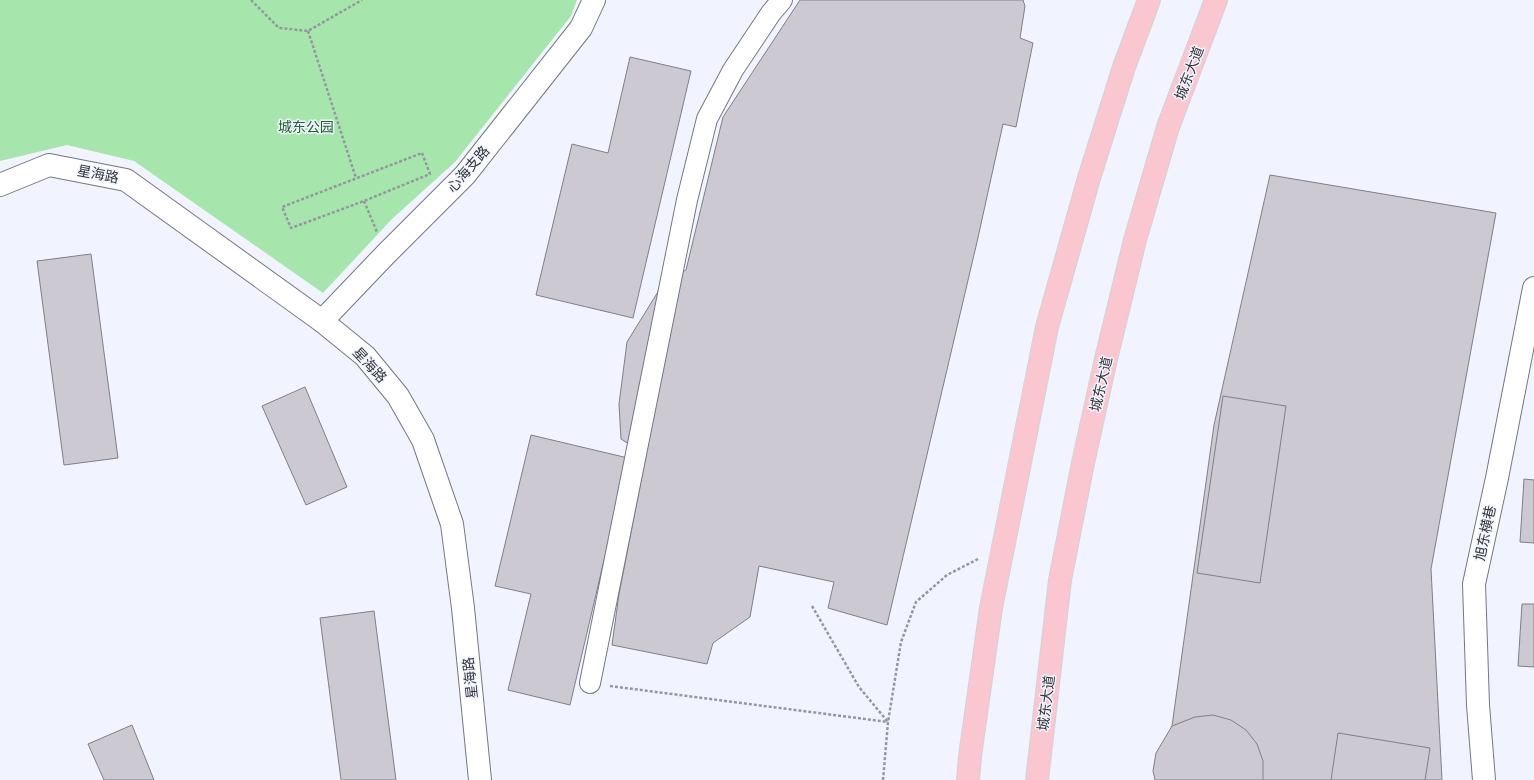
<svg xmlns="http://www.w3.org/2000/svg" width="1534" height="780" font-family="Helvetica,'Noto Sans SC',sans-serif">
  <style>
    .green { fill: #a6e6ad }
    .building { fill: #ccc9d3; stroke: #807e87 }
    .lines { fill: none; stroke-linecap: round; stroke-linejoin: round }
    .pedestrian-casing { stroke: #757881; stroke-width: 22 }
    .minor-casing { stroke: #757881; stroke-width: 24 }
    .primary-casing { stroke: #d2d3d3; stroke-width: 24 }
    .path { stroke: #95979e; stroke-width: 2.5; stroke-dasharray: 3 2; stroke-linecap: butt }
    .pedestrian { stroke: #fff; stroke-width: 20 }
    .minor { stroke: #fff; stroke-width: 22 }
    .primary { stroke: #fac6d0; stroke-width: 22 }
    .labels { text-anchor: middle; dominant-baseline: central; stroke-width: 3; stroke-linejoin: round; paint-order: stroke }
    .street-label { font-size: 14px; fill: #333538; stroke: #f1f4fe }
    .park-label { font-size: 14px; fill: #1f632d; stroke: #f1f4fe }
  </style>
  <rect width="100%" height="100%" fill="#f1f4fe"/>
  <path class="green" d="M0,0H577L571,16L455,162L392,219L323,293L134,161L67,145L0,161Z"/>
  <g class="building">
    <path d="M800,0H1023L1025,6L1020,38L1033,43L1016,127L1003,124L977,242L887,625L828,608L834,582L759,566L750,617L713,643L707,664L612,645L619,594L646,455L621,439L619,404L627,342L664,282L686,270L723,117Z"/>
    <path d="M630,57L691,71L633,318L536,295L572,144L608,153Z"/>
    <path d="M1270,175L1496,213L1431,569L1442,780H1218L1232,736L1171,733L1214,425Z"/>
    <path d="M91,254L118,458L64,465L37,261Z"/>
    <path d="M305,387L347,487L306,505L262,406Z"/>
    <path d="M1223,396L1286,406L1260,583L1197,573Z"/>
    <path d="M531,435L628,458L570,705L508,690L531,594L495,586Z"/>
    <path d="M1524,479L1534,480V543L1520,542Z"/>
    <path d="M1522,604H1534V667L1518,666Z"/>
    <path d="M374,611L396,780H341L320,618Z"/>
    <path d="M1213,715L1231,720L1246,730L1257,744L1263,761V780H1155L1153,771L1156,753L1172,726L1195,717Z"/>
    <path d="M132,725L154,780H104L88,744Z"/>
    <path d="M1338,733L1430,748L1425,780H1331Z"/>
  </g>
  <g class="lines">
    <defs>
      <path id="pedestrian" d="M590,683L687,200L707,119L733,70L771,13L782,0"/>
      <g id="minor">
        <path d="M0,185L49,165L126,180L322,321L365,356L398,396L423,440L452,524L463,608L480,780"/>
        <path d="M322,321L386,254L465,175L581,28L594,0"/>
        <path d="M1484,780L1478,705L1474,584L1497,478L1534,288"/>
      </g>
      <g id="primary">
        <path d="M968,780L970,756L991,608L1047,327L1089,178L1124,67L1149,0"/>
        <path d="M1037,780L1060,580L1083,463L1106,359L1135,240L1168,127L1216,0"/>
      </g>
    </defs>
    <use href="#pedestrian" class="pedestrian-casing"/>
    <use href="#minor" class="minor-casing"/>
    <use href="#primary" class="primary-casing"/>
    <g class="path">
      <path d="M251,0L279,28L308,31L362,0"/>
      <path d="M308,31L356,178"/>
      <path d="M422,153L430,174L364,201L291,228L282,207Z"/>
      <path d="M364,201L377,232"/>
      <path d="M812,606L859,687L888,722"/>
      <path d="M610,686L888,722"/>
      <path d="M883,780L888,722L901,642L916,602L947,575L978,559"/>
    </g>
    <use href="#pedestrian" class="pedestrian"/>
    <use href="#minor" class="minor"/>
    <use href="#primary" class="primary"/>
  </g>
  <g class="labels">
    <g class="street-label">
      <text transform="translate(1189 73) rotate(-69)">城东大道</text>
      <text transform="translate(468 169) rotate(-49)">心海支路</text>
      <text transform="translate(98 174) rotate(11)">星海路</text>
      <text transform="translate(370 365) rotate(47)">星海路</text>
      <text transform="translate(1101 384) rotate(-77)">城东大道</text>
      <text transform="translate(1485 533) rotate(-78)">旭东横巷</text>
      <text transform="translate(470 678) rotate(-96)">星海路</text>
      <text transform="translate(1046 703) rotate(-83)">城东大道</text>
    </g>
    <g class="park-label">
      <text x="306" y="127">城东公园</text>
    </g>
  </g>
</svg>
